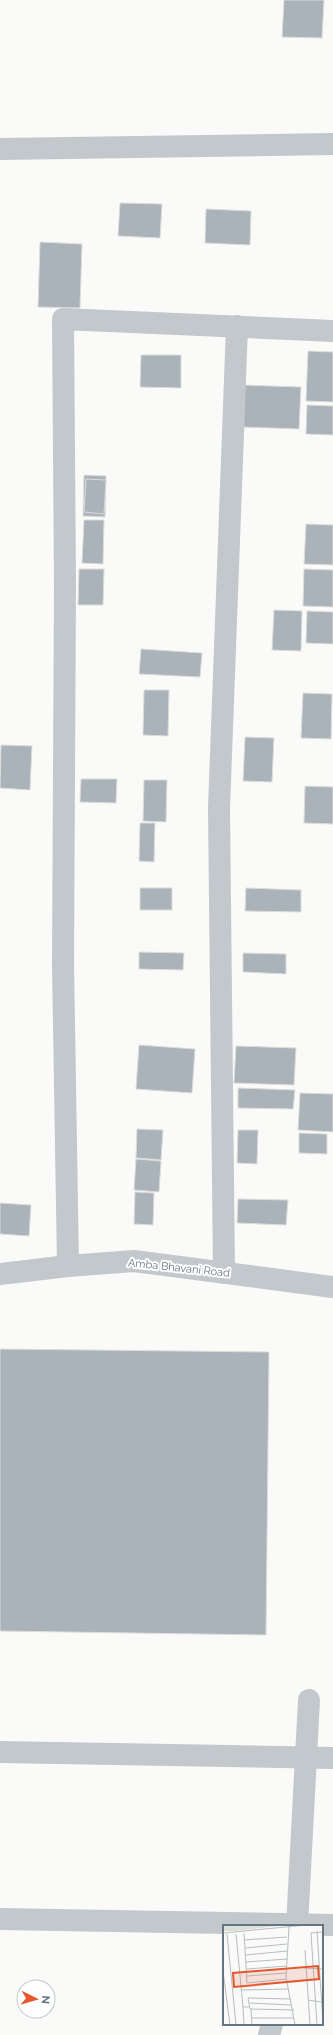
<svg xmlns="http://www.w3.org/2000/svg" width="333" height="2035" font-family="Raleway,sans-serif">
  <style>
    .building { fill: #aab3b9; stroke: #dcdcda }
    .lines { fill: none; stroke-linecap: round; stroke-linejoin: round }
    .minor { stroke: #c3c8cc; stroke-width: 22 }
    .tertiary { stroke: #c3c8cc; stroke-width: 22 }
    .labels { text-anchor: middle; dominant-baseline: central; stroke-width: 4; stroke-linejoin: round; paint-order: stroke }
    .street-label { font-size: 11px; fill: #657683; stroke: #fff }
    .inset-road { fill: none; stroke: #b5bdc2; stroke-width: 1 }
    .view { fill: #e4572e; fill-opacity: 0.15; stroke: #e4572e; stroke-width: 2 }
    .inset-edge { fill: none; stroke: #657683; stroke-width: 2 }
  </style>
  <rect width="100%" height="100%" fill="#fafaf8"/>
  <g class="building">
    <path d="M284,0H324L322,38L282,37Z"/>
    <path d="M120,203L162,204L160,238L118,236Z"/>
    <path d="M206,209L251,211L250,245L205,243Z"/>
    <path d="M40,242L82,244L80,308L38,307Z"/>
    <path d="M308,351L333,352V402L306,401Z"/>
    <path d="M141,355H181V388L140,387Z"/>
    <path d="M243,385L301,387L299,429L242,427Z"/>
    <path d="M307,405L333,406V435L306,434Z"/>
    <path d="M84,475L106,476L105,517L83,516Z"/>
    <path d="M86,479L106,480L104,514L84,512Z"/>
    <path d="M84,520H104L103,564L82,563Z"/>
    <path d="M306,524L333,525V565L304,564Z"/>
    <path d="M79,569H104L103,605H78Z"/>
    <path d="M304,569L333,570V607L303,606Z"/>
    <path d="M274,610L302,611L301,651L272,650Z"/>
    <path d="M307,611L333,612V644L306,643Z"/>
    <path d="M141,649L202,653L200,677L139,674Z"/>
    <path d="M144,690H169L168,736L143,735Z"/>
    <path d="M303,693L332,694L331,739L301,738Z"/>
    <path d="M245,737L274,738L272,782L243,781Z"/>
    <path d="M1,745L32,746L30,790L0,788Z"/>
    <path d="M81,779H117L116,803L80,802Z"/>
    <path d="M144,780H167L166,822L143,821Z"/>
    <path d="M305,786L333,787V824L304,823Z"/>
    <path d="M140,823H155L154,862L139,861Z"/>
    <rect x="140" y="888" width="32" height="22"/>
    <path d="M246,888L301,890V912L245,911Z"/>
    <path d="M139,952L184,953L183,970L139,969Z"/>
    <path d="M243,953L286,954V974L243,972Z"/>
    <path d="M139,1045L195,1049L192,1093L136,1089Z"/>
    <path d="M236,1046L296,1048L294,1085L234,1083Z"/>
    <path d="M238,1088L295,1090L293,1109L238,1108Z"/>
    <path d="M300,1093L333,1094V1132L298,1130Z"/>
    <path d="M137,1129L163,1130L161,1160L136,1158Z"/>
    <path d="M238,1130H258L257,1164L237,1163Z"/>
    <path d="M299,1133L327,1134V1154L299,1153Z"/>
    <path d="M136,1159L161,1161L159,1192L134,1190Z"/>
    <path d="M135,1192L154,1193L153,1225L134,1224Z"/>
    <path d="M238,1199L288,1200L286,1225L237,1223Z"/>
    <path d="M0,1203L31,1205L29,1236L0,1234Z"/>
    <path d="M0,1349L269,1352L266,1635L0,1631Z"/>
  </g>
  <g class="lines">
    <g class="minor">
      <path d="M0,149L333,144"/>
      <path d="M68,1266L63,963L65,585L63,319L333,331"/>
      <path d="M224,1273L219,808L237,326"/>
      <path d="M0,1752L333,1758"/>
      <path d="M0,1919L333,1925"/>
    </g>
    <g class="tertiary">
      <path d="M0,1274L68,1266L134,1261L333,1287"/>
      <path d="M297,1926L309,1700"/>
      <path d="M269,2035L272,2024"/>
    </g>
  </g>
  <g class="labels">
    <g class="street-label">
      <text transform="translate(179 1268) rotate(6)">Amba Bhavani Road</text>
    </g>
  </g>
  <g transform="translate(223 1925)">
    <rect width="100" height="100" fill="#fafaf8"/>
    <path d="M0,0H64L11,6H0Z" fill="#dadfd7"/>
    <path class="inset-road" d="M66,2L63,52L72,100M94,6L100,97M0,8L83,0M21,8L24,58L64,54M4,9L13,100M13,9L20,82M21,15L64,12M22,23L64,19M82,25L87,100M23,30L64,26M23,37L64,34M81,43L100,44M24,44L64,41M0,46L7,100M24,51L63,48M18,65L66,64M68,74L25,73L27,84L71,85M85,75L98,77M26,78L69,80M28,84L29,100M28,93H71M21,100L20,82H26M94,100L88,8L100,7"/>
    <path class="view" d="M95,41L96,54L11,62L10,48Z"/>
    <rect width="100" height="100" class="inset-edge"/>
  </g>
  <g transform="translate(36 1999) rotate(95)"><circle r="19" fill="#ffffff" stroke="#c1c8cd"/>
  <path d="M0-3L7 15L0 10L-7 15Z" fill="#e4572e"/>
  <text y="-6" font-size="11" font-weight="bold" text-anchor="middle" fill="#657683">N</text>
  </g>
</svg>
